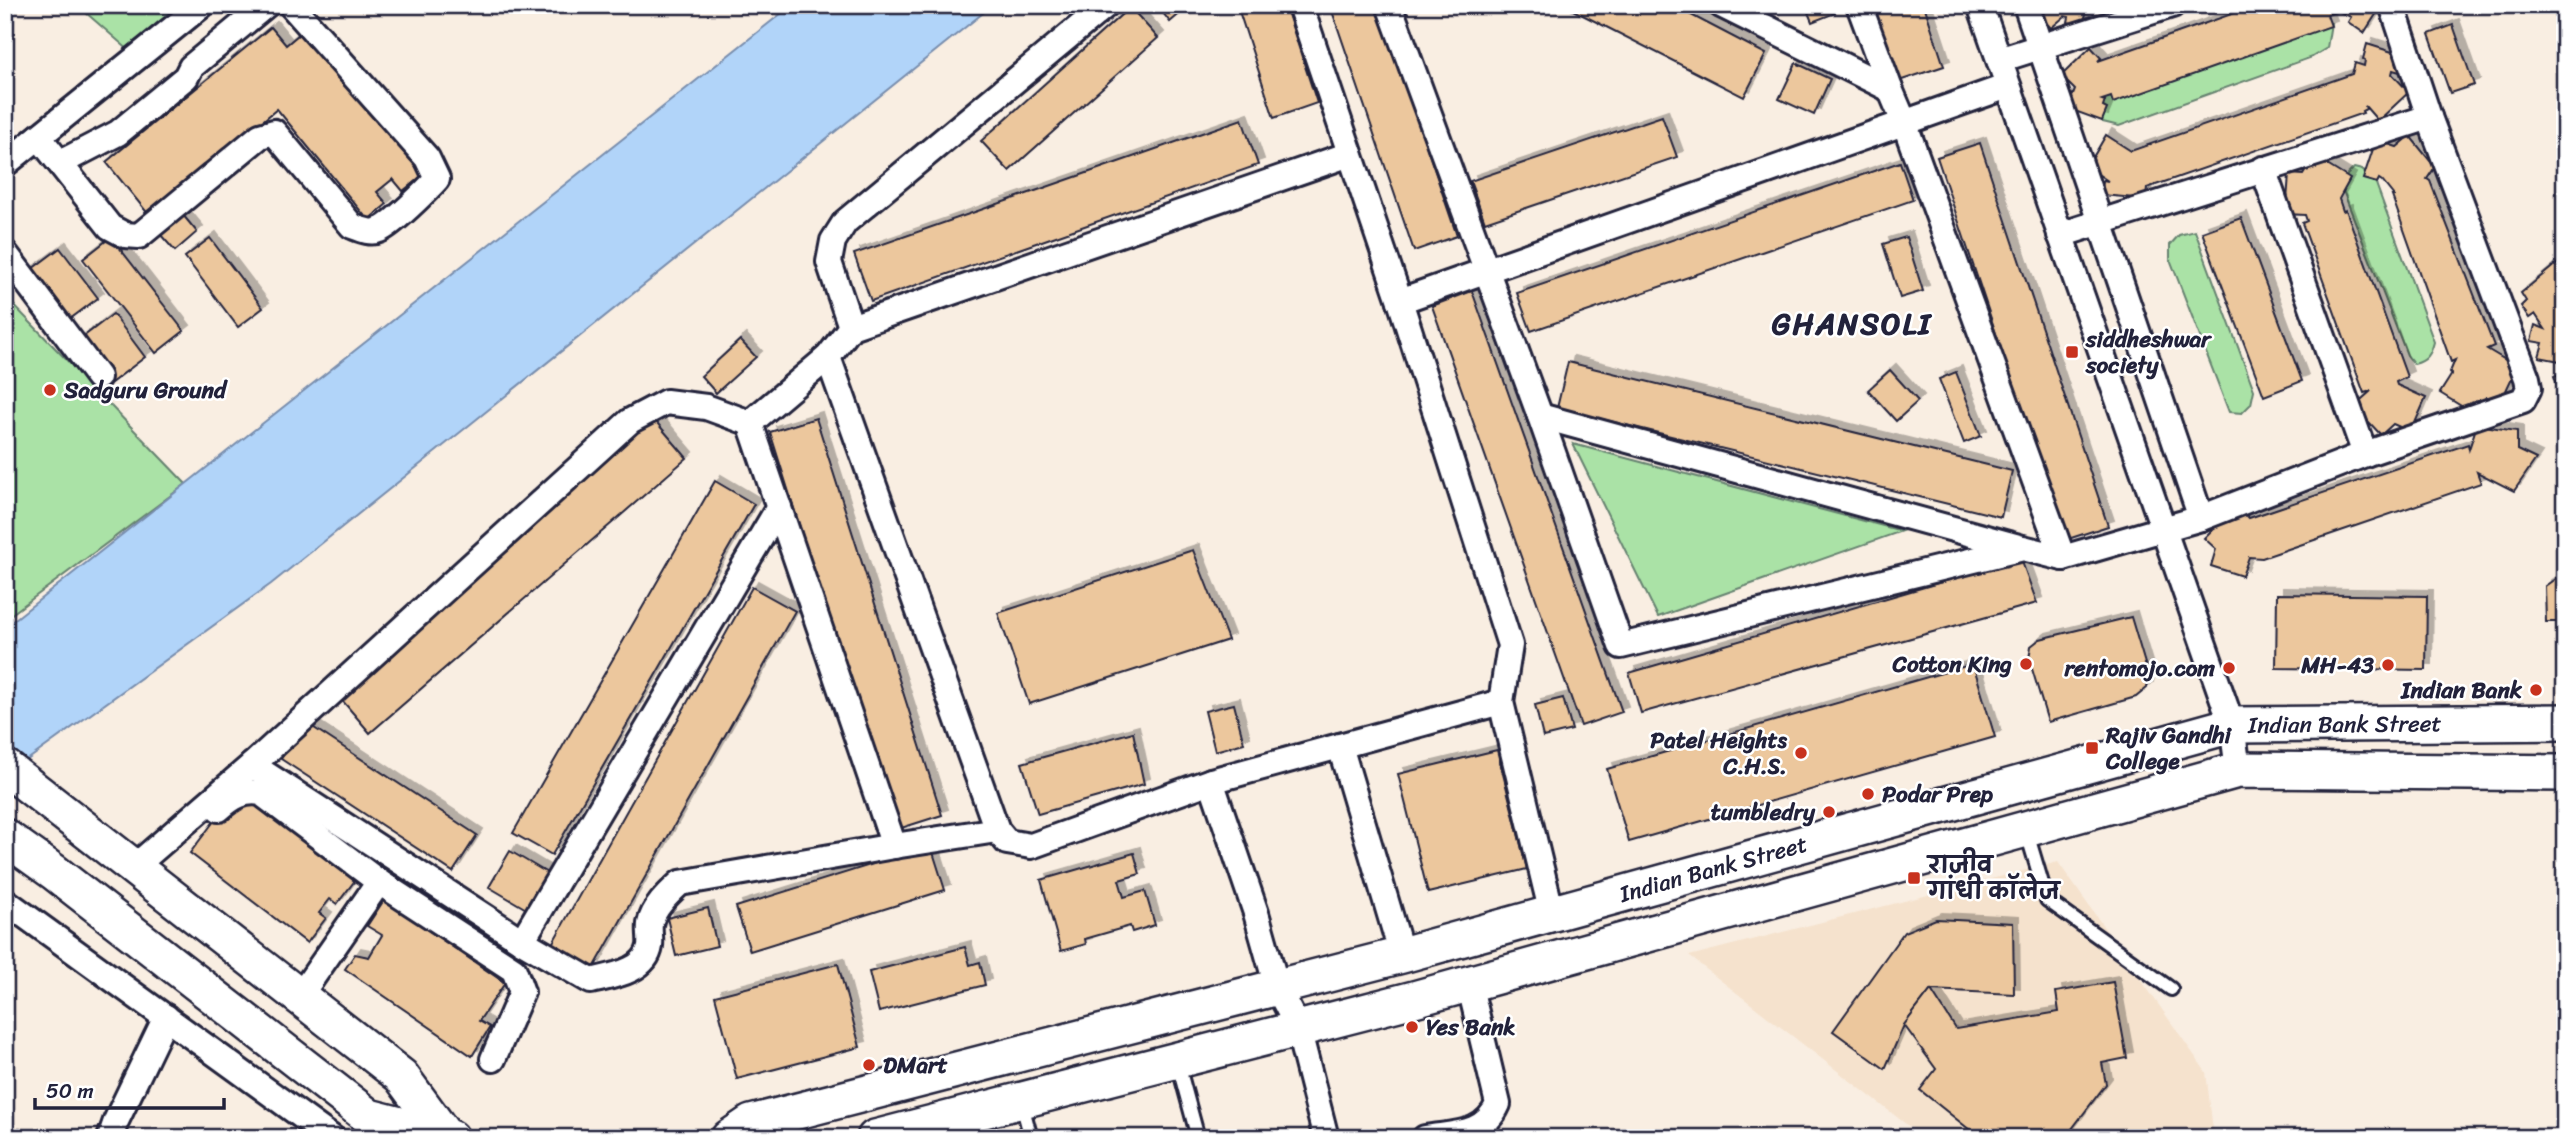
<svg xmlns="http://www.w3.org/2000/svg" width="2570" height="1143" font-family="Sriracha,'Playpen Sans Deva',sans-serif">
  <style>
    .built { fill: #f5e2cd }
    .green { fill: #aae2a6; stroke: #668270; stroke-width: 2 }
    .water { fill: #b1d4f9; stroke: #788dad; stroke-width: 2 }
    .building { fill: #ecc79d; stroke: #22223b; stroke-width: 2; filter: url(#shadow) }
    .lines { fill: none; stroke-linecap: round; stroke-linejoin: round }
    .lane-casing { stroke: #22223b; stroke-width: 18 }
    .street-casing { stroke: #22223b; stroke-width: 30 }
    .secondary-casing { stroke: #22223b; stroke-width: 40 }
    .lane { stroke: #fff; stroke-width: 12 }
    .street { stroke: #fff; stroke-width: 24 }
    .secondary { stroke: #fff; stroke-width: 35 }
    .poi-dot { fill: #c8321e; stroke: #fff; stroke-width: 2.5 }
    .labels { text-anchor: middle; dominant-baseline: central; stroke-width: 5; stroke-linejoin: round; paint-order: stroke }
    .poi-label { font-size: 23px; font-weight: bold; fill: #22223b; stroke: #fff; text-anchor: start }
    .street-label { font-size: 23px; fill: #22223b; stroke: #fff }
    .district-label { font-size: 30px; font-weight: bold; letter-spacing: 2px; fill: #22223b; stroke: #fff }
  </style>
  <defs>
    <filter id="shadow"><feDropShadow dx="6" dy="-6" stdDeviation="0" flood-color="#0004"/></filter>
  </defs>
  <rect width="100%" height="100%" fill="#f9eee2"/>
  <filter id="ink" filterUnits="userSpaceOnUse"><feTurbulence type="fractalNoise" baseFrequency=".0143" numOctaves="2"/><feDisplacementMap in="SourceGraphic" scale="14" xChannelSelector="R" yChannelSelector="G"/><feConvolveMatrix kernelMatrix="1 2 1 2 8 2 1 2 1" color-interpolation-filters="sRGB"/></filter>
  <g filter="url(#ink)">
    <path class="built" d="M2058,862L2206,1072L2214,1138H1924L1689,956Z"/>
    <g class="green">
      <path d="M77,5H206L139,59Z"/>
      <path d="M2314,16L2331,23L2327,48L2312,57L2119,126L2103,122L2093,110L2096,98Z"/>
      <path d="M2354,168L2362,170L2375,181L2434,342C2431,354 2427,361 2414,364L2407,355L2342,188L2347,175Z"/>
      <path d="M2195,231L2254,390L2251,404L2242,413L2229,412L2170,259V245L2179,235Z"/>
      <path d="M5,296L186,484L5,619Z"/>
      <path d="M1573,444L1902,531L1658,617Z"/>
    </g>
    <path class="water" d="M792,5H993L271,584L5,776V627Z"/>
    <g class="building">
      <path d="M1157,5H1190L1170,22Z"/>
      <path d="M1237,5H1285L1317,103L1274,118Z"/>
      <path d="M1330,5H1378L1457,236L1414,251Z"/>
      <path d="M1563,5H1672L1766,54L1744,97Z"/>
      <path d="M1805,5H1832L1835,13L1812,22Z"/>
      <path d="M1874,5H1924L1944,66L1899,81Z"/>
      <path d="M2030,5H2089L2082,26L2068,22L2069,17L2065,16L2051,28Z"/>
      <path d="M2257,5H2382L2364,33L2348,22L2351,17L2338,11L2327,15L2331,26L2113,103L2111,97L2102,100L2105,101L2103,107L2107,109L2102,121L2064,107L2069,93L2073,95L2075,90L2061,76L2091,47L2101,58L2098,61Z"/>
      <path d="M1130,7L1158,38L1009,171L981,141Z"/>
      <path d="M2453,25L2474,85L2450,93L2429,34Z"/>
      <path d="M271,27L286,45L304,30L423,175L403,191L393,179L377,192L387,204L368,220L277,109L149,215L106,162Z"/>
      <path d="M2367,44L2408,57L2403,73L2393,70L2392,74L2409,92L2378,121L2365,106L2366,109L2362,111L2363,113L2147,188L2146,199L2102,195L2103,180L2108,181L2099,175L2097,178L2085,171L2106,135L2131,151L2352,74L2355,63L2364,66L2365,60L2363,59Z"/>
      <path d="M1796,63L1830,79L1814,115L1779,99Z"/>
      <path d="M1662,116L1677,157L1485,222L1470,181Z"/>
      <path d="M1242,119L1258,165L871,301L854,254Z"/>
      <path d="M2410,136L2435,167L2427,179L2430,181L2494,346L2487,349L2517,367L2503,397H2486L2476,415L2440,393L2452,374L2450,372L2455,360L2451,362L2392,196H2394L2382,181L2379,179L2377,183L2363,179L2376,140L2397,147Z"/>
      <path d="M1980,143L2108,526L2065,540L1937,157Z"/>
      <path d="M2314,157L2350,179L2339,199L2343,211L2346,210L2407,377L2396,382L2397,385L2426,398L2411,432L2393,424L2381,435L2354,406L2371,391L2364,393L2302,223L2307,221L2305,215L2286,214L2289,174L2303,175Z"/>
      <path d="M1900,162L1913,200L1531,331L1517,293Z"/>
      <path d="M183,215L197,232L175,251L160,234Z"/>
      <path d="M2241,218L2302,381L2264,396L2202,232Z"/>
      <path d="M111,237L184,331L156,353L83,259Z"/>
      <path d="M1906,237L1923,291L1900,298L1883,244Z"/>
      <path d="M210,238L263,308L238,327L185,257Z"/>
      <path d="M60,248L98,298L62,325L24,275Z"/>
      <path d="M2556,264L2565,274V362L2539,357L2543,343L2531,341L2535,325L2545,329L2535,314L2529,318L2521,306L2526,301L2521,293Z"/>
      <path d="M1472,291L1622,712L1581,726L1432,306Z"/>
      <path d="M113,314L145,357L111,383L79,340Z"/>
      <path d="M740,340L756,357L716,393L701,376Z"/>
      <path d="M1568,362L2012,471L2001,517L1557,408Z"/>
      <path d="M1890,370L1918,401L1896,421L1868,390Z"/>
      <path d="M1956,372L1981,436L1964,443L1939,379Z"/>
      <path d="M2565,372V405L2554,376Z"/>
      <path d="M652,417L687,458L370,733L335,692Z"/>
      <path d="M816,418L942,815L895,830L770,432Z"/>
      <path d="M2477,425L2517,431V450L2536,459L2514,491L2477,472L2481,483L2262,558L2249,557L2242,576L2211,566L2216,549L2204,538L2237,505L2249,518L2468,444L2469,449Z"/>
      <path d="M715,481L754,504L552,855L513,833Z"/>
      <path d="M1193,550L1228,640L1029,704L998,613Z"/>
      <path d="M2021,559L2037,603L1641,713L1629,673Z"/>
      <path d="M2565,572V622H2546L2545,586Z"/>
      <path d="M752,587L795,611L594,968L552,944Z"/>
      <path d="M2277,594L2427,596L2426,670L2276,668Z"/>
      <path d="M2131,617L2149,677L2147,688L2136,697L2048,722L2029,659L2031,646L2040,639Z"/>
      <path d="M1973,664L1995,737L1629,842L1607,769Z"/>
      <path d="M1563,698L1572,730L1543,737L1535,705Z"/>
      <path d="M1234,704L1244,743L1215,751L1205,711Z"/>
      <path d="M305,722L477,835L453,872L281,759Z"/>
      <path d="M1133,732L1144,784L1038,814L1022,763Z"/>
      <path d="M1497,750L1527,869L1428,893L1398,774Z"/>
      <path d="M247,796L356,879L337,904L330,899L319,913L326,918L307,943L190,853L227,804Z"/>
      <path d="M931,846L945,890L750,951L736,907Z"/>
      <path d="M510,851L549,874L528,910L489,887Z"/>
      <path d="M1134,853L1140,874L1119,880L1124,897L1145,891L1155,925L1132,932L1130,926L1085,939L1086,944L1061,951L1041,880Z"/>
      <path d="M384,900L505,983L479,1021L490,1027L472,1056L345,969L355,954L369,957L382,935L367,926Z"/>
      <path d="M708,908L717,946L676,956L667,918Z"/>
      <path d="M1936,919L2013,923L2014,994L1931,990L1904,1025L1885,1069L1833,1031L1904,932Z"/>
      <path d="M965,947L970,965L980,962L985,985L879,1012L869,972Z"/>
      <path d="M838,964L860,1047L737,1079L715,996Z"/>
      <path d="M2113,982L2127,1058L2102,1063L2106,1084L2065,1138H1980L1920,1090L1936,1069L1904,1025L1931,990L1956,1029L2059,1012L2056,992Z"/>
    </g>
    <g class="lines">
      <defs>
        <g id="lane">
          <path d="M2026,830L2047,900L2171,989"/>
          <path d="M1178,1064L1198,1138"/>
          <path d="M1021,1101L1031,1138"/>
        </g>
        <g id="street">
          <path d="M1300,5L1400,301L1510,645L1501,702L1552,914"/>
          <path d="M1389,5L1540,416L1621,646L2023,548L2063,558L1904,122L1890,89L1859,5"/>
          <path d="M1721,5L1890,89"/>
          <path d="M1980,5L2232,725L2238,770"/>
          <path d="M2026,5L2201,518"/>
          <path d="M1999,60L2172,5"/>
          <path d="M39,137L110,227L125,235L139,236L260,136L274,132L352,226C360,229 371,234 379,230C391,226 428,189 437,179L427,158L291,5"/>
          <path d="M60,163L118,133L186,77L191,67L266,5"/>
          <path d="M5,164L202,5"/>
          <path d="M2263,169L2365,454"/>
          <path d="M2060,235L2429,117"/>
          <path d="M5,253L98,377"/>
          <path d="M1400,301L2008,86"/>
          <path d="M851,327L829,262L833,241L845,222L1106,5"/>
          <path d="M828,357L997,830L1007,842L1031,846L1211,781L1501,702"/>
          <path d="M1540,416L2019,547"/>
          <path d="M750,423L828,357L851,327L1350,154"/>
          <path d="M750,423L894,846L997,830"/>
          <path d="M2063,558L2201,518L2365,454L2523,400L2529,388L2527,378L2429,117L2392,5"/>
          <path d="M1340,746L1402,955"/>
          <path d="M252,765L522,941L591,981C611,976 646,972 650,946C651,939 649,931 650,924C653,908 668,894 680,883L894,846"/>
          <path d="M1211,781L1256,913L1277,987L1298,1028L1326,1138"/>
          <path d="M219,809C232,797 244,790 261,793L379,882"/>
          <path d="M133,868L252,765L630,421L666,402L706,407L750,423"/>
          <path d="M5,901L332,1138"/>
          <path d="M522,941L779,507"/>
          <path d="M299,997L379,882L514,970L522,992L493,1059"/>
          <path d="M110,1138L116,1121L166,1017"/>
          <path d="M1425,1138C1455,1133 1484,1136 1498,1104L1469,983"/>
        </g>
        <g id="secondary">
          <path d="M5,767L401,1076L445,1136"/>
          <path d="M5,837L54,872L369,1117L451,1138"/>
          <path id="s1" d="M729,1138L751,1123L1402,955L2232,725L2565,722"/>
          <path d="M875,1138L1414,999L2238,770L2565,773"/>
        </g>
      </defs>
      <use href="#lane" class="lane-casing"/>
      <use href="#street" class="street-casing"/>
      <use href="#secondary" class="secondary-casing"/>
      <use href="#lane" class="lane"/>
      <use href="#street" class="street"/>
      <use href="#secondary" class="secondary"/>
    </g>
  </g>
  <g class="poi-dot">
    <rect x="2065" y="345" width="14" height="14" rx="3.5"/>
    <circle cx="50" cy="390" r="7"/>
    <circle cx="2026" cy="664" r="7"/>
    <circle cx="2388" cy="665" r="7"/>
    <circle cx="2229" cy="668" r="7"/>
    <circle cx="2536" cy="690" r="7"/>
    <rect x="2085" y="741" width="14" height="14" rx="3.5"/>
    <circle cx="1801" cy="753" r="7"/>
    <circle cx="1868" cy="794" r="7"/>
    <circle cx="1829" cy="812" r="7"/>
    <rect x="1907" y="871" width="14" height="14" rx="3.5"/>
    <circle cx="1412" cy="1027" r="7"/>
    <circle cx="869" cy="1065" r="7"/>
  </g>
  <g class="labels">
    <g class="poi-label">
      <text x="2086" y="339">siddheshwar<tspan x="2086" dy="26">society</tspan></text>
      <text x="64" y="390">Sadguru Ground</text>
      <text x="2012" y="664" text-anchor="end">Cotton King</text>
      <text x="2374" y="665" text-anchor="end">MH-43</text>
      <text x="2215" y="668" text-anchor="end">rentomojo.com</text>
      <text x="2522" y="690" text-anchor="end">Indian Bank</text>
      <text x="2106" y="735">Rajiv Gandhi<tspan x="2106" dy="26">College</tspan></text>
      <text x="1787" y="740" text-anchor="end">Patel Heights<tspan x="1787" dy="26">C.H.S.</tspan></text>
      <text x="1882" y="794">Podar Prep</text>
      <text x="1815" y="812" text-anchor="end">tumbledry</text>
      <text x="1928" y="865">राजीव<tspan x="1928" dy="26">गांधी कॉलेज</tspan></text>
      <text x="1426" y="1027">Yes Bank</text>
      <text x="883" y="1065">DMart</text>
    </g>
    <g class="street-label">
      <text stroke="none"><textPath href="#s1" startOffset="1673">Indian Bank Street</textPath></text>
      <text stroke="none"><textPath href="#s1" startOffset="1022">Indian Bank Street</textPath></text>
    </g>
    <g class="district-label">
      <text x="1852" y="324">GHANSOLI</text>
    </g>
  </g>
  <rect width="2570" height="1143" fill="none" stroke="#fff" stroke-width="28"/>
  <rect x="14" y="14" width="2542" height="1115" fill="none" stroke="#22223b" stroke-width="2.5" filter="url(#ink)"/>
  <path d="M35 1098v10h189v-10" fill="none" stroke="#22223b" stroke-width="3.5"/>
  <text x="46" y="1098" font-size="21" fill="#22223b" stroke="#ffffff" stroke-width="5" paint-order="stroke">50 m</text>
</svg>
